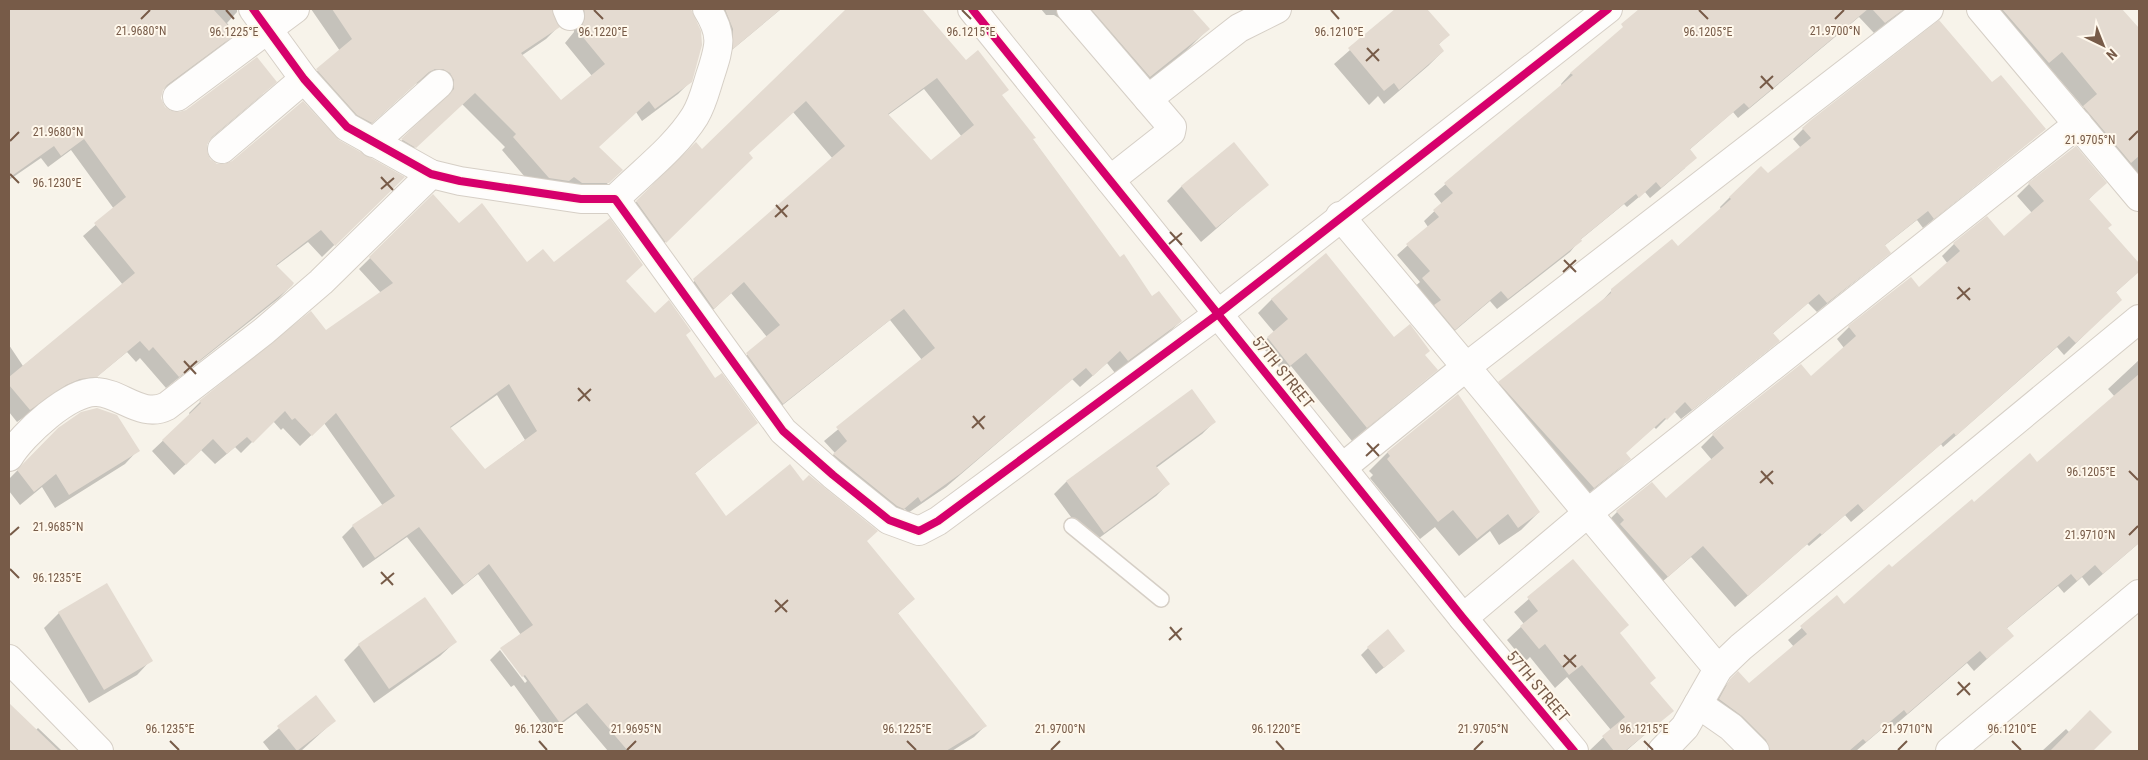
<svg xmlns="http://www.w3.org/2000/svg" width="2148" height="760" font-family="'Roboto Condensed',sans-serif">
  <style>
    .shadow { fill: #0003; fill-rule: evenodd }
    .building { fill: #e4dbd1; fill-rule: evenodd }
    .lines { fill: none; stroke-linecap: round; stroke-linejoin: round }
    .lane-casing { stroke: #d6cfc6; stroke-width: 18 }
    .street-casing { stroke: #d6cfc6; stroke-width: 30 }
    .lane { stroke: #fefdfc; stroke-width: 15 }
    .street { stroke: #fefdfc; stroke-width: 28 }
    .cycleway-casing { stroke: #fff8ec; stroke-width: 11 }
    .cycleway { stroke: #d6006c; stroke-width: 8 }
    .ticks { fill: none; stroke: #775b48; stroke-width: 2 }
    .labels { text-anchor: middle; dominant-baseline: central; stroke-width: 4; stroke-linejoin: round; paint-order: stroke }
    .street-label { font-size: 16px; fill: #775b48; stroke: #fff8ec }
    .ticks-label { font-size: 12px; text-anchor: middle; fill: #775b48; stroke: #fff8ec; stroke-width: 4; stroke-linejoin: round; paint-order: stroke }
  </style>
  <rect width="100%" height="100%" fill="#f7f3ea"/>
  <g class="shadow">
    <path d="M9,9H237V12L227,23L235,33L223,45L161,91L160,99L164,107L171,113L179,114L263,94L208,141L205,152L210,160L217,165L225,166L338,141L403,178L322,257L308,242L276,266L291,286L278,299L166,388L140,358L136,362L127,352L83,388L52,397L17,422L9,412V345L23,366L123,285L83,236L114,209L71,150L48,167L41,158L9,180Z"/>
    <path d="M311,9H551V16L558,27L546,39L521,56L561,102L592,76L565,43L574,32L573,23L564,9H690L691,81L678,94L642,121L636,112L598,147L609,182L595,195L536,190L502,150L505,147L462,104L402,159L390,152L442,102V94L423,81L415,84L359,135L305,82L340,51Z"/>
    <path d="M704,9H781L721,59Z"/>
    <path d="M848,9H870L893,35L966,62L1001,96L1120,259L1152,297L1181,321L1168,333L1115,373L1107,363L1080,387L1072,379L946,487L908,513L905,509L891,521L821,467L835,453L824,441L922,360L890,320L770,415L734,367L767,337L731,293L701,321L681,293L833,159L793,112L747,154L751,158L653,254L624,214L696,144L702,150ZM924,89L962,137L931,162L888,115Z"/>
    <path d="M1041,9H1190L1208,29L1187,50L1129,98L1062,20L1054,15H1046Z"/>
    <path d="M1397,9H1426L1448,35L1438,45L1443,51L1428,66L1384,104L1378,96L1369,105L1334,64Z"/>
    <path d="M1664,9H1905L1874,33L1859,17L1738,118L1733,112L1689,150L1685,168L1650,198L1645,192L1627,207L1624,204L1580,240L1570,252L1497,309L1490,301L1444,340L1412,289L1420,282L1397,255L1428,227L1424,221L1442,204L1434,194L1562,86L1561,84L1571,73L1647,23Z"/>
    <path d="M1976,9H2120L2139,30V198L2070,121L2084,108L2047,65L2034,76Z"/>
    <path d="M1939,22L1992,84L2045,129L1923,228L1917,220L1884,246L1889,252L1879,262L1817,312L1808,303L1772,334L1778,340L1768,350L1681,419L1674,411L1656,429L1654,427L1625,453L1629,459L1620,468L1584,497L1489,392L1601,302L1612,290L1678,248L1721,209L1720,207L1730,197L1768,175L1801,148L1793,139L1803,129Z"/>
    <path d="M2105,183L2088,200L2107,228L2139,265V271L2115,293L2120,300L2064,355L2057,347L1943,447L1941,444L1851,522L1845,515L1809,546L1807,544L1735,607L1691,557L1655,588L1605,524L1617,512L1666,500L1712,460L1701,447L1713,435L1811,378L1844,348L1837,339L1849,327L1911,278L1919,289L1948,264L1942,256L1954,244L2004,237L2032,213L2017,196L2029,184Z"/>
    <path d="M1267,185L1201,242L1167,201L1182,186Z"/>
    <path d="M433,196L459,225L527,264H554L624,282L655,314L685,336L715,380L756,423L694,474L726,518L803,483L866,541L914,599L897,614L985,726L974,737L952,751H713L697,733L676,751H608L576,713L549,733L514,685L511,687L490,660L500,650L525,683L527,681L503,649L521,635L478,574L452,595L407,537L363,568L342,537L353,526L383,506L324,423L300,446L283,428L281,430L273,421L241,453L235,447L215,464L201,450L174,475L152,451L190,415L189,413L200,402L326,332L381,293L359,269ZM497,395L525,440L485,470L449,429Z"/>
    <path d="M1272,299L1394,338L1424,355L1436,370L1352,441L1291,366L1276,379L1253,352L1274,332L1258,313Z"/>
    <path d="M2139,360V543L2089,586L2082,577L2064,593L2058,586L2006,629L2012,636L1974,671L1967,663L1894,726L1890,722L1856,751H1752L1707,713L1718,693L1738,673L1748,685L1794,647L1788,640L1837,597L1844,606L1974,503L2037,464L2115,397L2108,389Z"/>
    <path d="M1191,391L1214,422L1202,434L1156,468L1168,484L1156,496L1091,544L1054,494L1066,482Z"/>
    <path d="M1457,396L1539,512L1521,530L1499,545L1490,531L1459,556L1435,527L1420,539L1370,478L1373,475L1369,471L1387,453Z"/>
    <path d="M58,429L138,450L125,464L55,508L42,487L20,505L9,491V479Z"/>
    <path d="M1573,560L1649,683L1672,711L1626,751H1589L1611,730L1567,677L1555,688L1530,657L1525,662L1507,640L1524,624L1514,612Z"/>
    <path d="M59,613L151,660L137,675L89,703L44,628Z"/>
    <path d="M455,642L440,656L374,703L344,660L359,645Z"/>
    <path d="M1368,648L1396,658L1376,674L1361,655Z"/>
    <path d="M315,697L334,721L301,751H270L263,742Z"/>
    <path d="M9,704L36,730L38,728L62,751H9Z"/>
    <path d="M2066,729L2069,732H2110L2091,751H2042Z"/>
  </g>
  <g class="building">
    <path d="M9,9H213L236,34L167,85L163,90L161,98L165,107L171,111L179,112L186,110L257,57L277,82L212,137L207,144V151L210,159L217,164H224L232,161L303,101L339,140L405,177L335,246L321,230L276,265L294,283L292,286L179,377L153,347L149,351L140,341L97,377L80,379L66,385L30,410L9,385V377L135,273L94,223L126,197L84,139L61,156L54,146L9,178Z"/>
    <path d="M332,9H552L560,27L521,53L561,100L605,64L577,30L582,26L585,18L584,9H691L701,31L702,45L692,82L655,109L649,101L599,147L623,170L609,183H582L574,177L569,181L549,178L513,137L516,134L475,93L416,148L401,139L454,89V80L450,73L443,69H435L429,72L372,123L357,115L316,69L352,39Z"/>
    <path d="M725,9H781L733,49V29Z"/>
    <path d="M846,9H922L966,60L978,50L1009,90L1002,95L1036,138L1033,139L1120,257L1124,254L1152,296L1159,291L1182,321L1128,361L1120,351L1093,376L1086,368L960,474L921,502L918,497L904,509L897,506L833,454L847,441L836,427L935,348L904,309L783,404L746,353L780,325L744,282L714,309L693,279L845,146L806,101L749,153L753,158L666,243L636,201L696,142L702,149ZM937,78L974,125L931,160L888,114Z"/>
    <path d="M1091,9H1192L1210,29L1150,77Z"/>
    <path d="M1395,9H1427L1450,35L1439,44L1444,51L1399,90L1394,83L1384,91L1348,48Z"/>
    <path d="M1639,9H1868L1749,108L1744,103L1690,149L1697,158L1661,188L1656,182L1639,198L1636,194L1581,239L1582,241L1508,299L1501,291L1455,330L1434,305L1441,300L1422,278L1430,271L1406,244L1439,217L1433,210L1453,193L1444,183L1573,75L1570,73L1623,27L1621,24Z"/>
    <path d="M1872,9H1904L1885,23Z"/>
    <path d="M2002,9H2122L2139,28V156L2131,163L2083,106L2097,94L2062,52L2049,63Z"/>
    <path d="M1939,20L1992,82L2001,75L2046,129L1934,219L1928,211L1885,245L1891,253L1827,303L1819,294L1773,333L1780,341L1692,410L1685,402L1667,420L1665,418L1626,453L1631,459L1594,488L1498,382L1611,293V289L1672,239L1678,246L1731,199L1729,197L1761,166L1768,173L1811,138L1802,128L1811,120Z"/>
    <path d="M1234,142L1269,185L1216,228L1181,186Z"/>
    <path d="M2076,146L2107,183L2089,199L2112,225L2108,228L2139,263V272L2116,292L2122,300L2076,343L2069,336L1956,436L1954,433L1864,511L1858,504L1822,535L1820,533L1748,596L1703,546L1668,577L1620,524L1624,520L1616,511L1652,482L1666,498L1724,448L1712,434L1801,364L1811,376L1856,336L1848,326L1911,277L1919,287L1960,251L1953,243L1987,216L2004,236L2044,201L2028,183Z"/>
    <path d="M433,194L459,223L482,203L527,262L543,249L554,262L610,218L643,265L626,281L655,313L669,300L691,331L686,335L715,378L722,373L758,423L695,473L726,516L790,464L803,481L809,475L878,531L867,541L915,599L898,613L987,726L946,751H628L587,703L560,723L525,675L522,677L500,648L533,625L489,564L464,585L419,527L375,558L352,525L395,496L336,413L312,436L295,418L292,420L285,411L253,443L247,437L227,454L213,439L186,465L162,440L201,403L199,401L311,311L326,330L393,283L369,257ZM509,384L537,431L485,469L450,427Z"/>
    <path d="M1326,253L1394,337L1410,324L1430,351L1425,355L1438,370L1367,428L1306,353L1290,366L1267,337L1288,319L1271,299Z"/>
    <path d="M2139,374V543L2103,574L2095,565L2077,581L2071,574L2007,628L2014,636L1987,659L1980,651L1907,714L1904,710L1866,742L1863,739L1849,751H1770L1766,740L1742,716L1719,699L1730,679L1738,671L1749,683L1807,634L1800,626L1837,595L1844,604L1889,564L1892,567L1972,499L1974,502L2030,453L2037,462Z"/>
    <path d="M1192,389L1216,422L1156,466L1170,484L1104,533L1066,481Z"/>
    <path d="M1458,394L1540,512L1518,528L1508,514L1477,539L1453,510L1438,522L1387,459L1390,456L1387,452Z"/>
    <path d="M97,408L117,415L140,451L69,495L56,474L34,492L17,470L58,428L81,412Z"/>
    <path d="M1573,559L1629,625L1620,633L1656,678L1650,683L1674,711L1625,751H1614L1602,736L1625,717L1582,665L1569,675L1545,644L1539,649L1520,626L1538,611L1527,597Z"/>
    <path d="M107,583L153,661L104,690L58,612Z"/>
    <path d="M425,597L457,642L389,689L358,644Z"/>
    <path d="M1388,629L1405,651L1384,668L1367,647Z"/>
    <path d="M316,695L336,721L297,751L277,726Z"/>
    <path d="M9,703L59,751H9Z"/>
    <path d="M2090,710L2112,732L2093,751H2050Z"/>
  </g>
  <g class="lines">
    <defs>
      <path id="lane" d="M1072,526L1161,599"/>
      <g id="street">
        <path d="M253,9L304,79L347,127L431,174L460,181L581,199H615L783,431L833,475L889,520L919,531L938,521L1218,314L1608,9"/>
        <path d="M567,9L570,16"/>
        <path d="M972,9L1463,618L1574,751"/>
        <path d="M1071,9L1172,127L1171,132L1110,180"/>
        <path d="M1981,9L2139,197"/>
        <path d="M177,97L295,9"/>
        <path d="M1148,99L1239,28L1277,9"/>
        <path d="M373,143L439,84"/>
        <path d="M222,149L304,79"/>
        <path d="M615,199C641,173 675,148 695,116C703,103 706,88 711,73C720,45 723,35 707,9"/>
        <path d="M1340,216L1718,669"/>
        <path d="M9,457C22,435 70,390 97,392C121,393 142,419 167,406L264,331L321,282L431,174"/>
        <path d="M1343,467L1466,367L1929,9"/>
        <path d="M1463,618L1589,512L2078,124"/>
        <path d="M9,659L99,751"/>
        <path d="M1698,704L1731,727L1755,751"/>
        <path d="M1662,751L1685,727L1718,669L1741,647L2139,319"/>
        <path d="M1950,751L2139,594"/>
      </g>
    </defs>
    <use href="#lane" class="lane-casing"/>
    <use href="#street" class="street-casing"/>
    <use href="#lane" class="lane"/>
    <use href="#street" class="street"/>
    <defs>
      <g id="cycleway">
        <path d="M253,9L304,79L347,127L431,174L460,181L581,199H615L783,431L833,475L889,520L919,531L938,521L1218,314L1608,9"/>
        <path d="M972,9L1463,618L1574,751"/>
      </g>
    </defs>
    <use href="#cycleway" class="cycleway-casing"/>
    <use href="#cycleway" class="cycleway"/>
  </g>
  <path class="ticks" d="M226,10L234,19M594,10L603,19M962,10L971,19M1331,10L1339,19M1699,10L1708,19M141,19L150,10M1835,19L1844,10M1367,48L1379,61M1366,61L1379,49M1761,76L1773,89M1760,88L1773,76M2129,140L2138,131M10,141L19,132M10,174L19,183M381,177L393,190M381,189L394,178M776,205L787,217M775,217L788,205M1170,232L1182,245M1169,244L1182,233M1564,260L1576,272M1563,272L1576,260M1958,287L1970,300M1957,299L1970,288M184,361L196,374M184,373L197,361M578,388L590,401M578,401L591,389M973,416L984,429M972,428L985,416M1367,443L1379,456M1366,456L1379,444M1761,471L1773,484M2129,471L2138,480M1760,483L1773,471M10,535L19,527M2129,535L2138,526M10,569L19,578M381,572L393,585M381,584L394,573M775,600L787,612M775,612L788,600M1170,627L1181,640M1169,640L1182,628M1564,655L1576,667M1563,667L1576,655M1958,682L1970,695M1957,695L1970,683M170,741L179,750M539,741L547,750M907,741L916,750M1276,741L1284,750M1644,741L1653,750M2012,741L2021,750M627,750L636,741M1051,750L1060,741M1474,750L1483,741M1898,750L1907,741"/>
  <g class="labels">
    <g class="street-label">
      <text transform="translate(1283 372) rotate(51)">57TH STREET</text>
      <text transform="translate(1538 686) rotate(50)">57TH STREET</text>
    </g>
  </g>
  <g class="ticks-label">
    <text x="141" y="35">21.9680°N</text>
    <text x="1835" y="35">21.9700°N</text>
    <text x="234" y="36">96.1225°E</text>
    <text x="603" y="36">96.1220°E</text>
    <text x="971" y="36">96.1215°E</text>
    <text x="1339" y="36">96.1210°E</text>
    <text x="1708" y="36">96.1205°E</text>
    <text x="58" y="136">21.9680°N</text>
    <text x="2090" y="144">21.9705°N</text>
    <text x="57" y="187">96.1230°E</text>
    <text x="2091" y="476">96.1205°E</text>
    <text x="58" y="531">21.9685°N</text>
    <text x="2090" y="539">21.9710°N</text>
    <text x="57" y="582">96.1235°E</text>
    <text x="170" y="733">96.1235°E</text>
    <text x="539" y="733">96.1230°E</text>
    <text x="907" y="733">96.1225°E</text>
    <text x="1276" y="733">96.1220°E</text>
    <text x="1644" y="733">96.1215°E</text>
    <text x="2012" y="733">96.1210°E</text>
    <text x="636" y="733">21.9695°N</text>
    <text x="1060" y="733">21.9700°N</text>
    <text x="1483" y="733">21.9705°N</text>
    <text x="1907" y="733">21.9710°N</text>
  </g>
  <rect width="2148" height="760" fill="none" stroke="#775b48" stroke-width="20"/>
  <g transform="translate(2103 45) rotate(137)" stroke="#fff8ec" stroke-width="4" paint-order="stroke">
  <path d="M0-4L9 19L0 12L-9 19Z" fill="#775b48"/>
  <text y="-8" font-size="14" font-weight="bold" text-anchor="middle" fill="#775b48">N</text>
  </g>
</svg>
